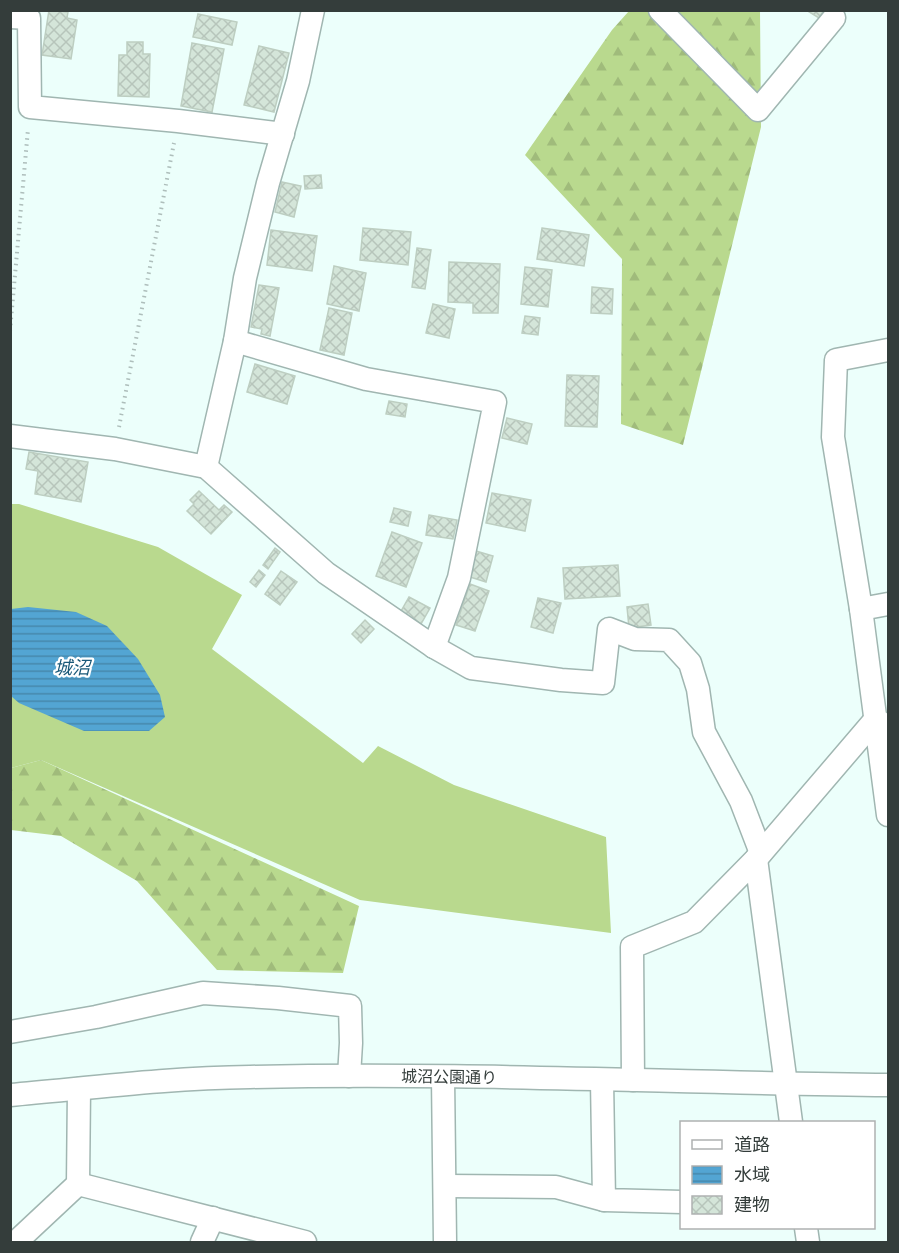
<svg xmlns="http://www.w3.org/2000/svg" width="899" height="1253" font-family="'Fira Sans','Noto Sans JP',sans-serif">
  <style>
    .grass { fill: #b9d98e }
    .forest { fill: url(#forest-firs) }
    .water { fill: url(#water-rules) }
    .building { fill: url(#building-cross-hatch); stroke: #bdcec1; stroke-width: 1.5 }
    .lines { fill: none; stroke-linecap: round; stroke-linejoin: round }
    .minor-casing { stroke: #a0b6b1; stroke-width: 25 }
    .path { stroke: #aebebb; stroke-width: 4; stroke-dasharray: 1.5 4.5; stroke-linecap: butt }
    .minor { stroke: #fff; stroke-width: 22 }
    .labels { text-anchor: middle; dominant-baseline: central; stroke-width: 4.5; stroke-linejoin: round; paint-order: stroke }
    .street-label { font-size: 16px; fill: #343d3b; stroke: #fff }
    .water-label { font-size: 18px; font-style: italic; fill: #195878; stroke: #fff }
  </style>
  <defs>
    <pattern id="forest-firs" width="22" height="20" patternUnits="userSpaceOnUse" patternTransform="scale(1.5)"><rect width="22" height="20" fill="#b9d98e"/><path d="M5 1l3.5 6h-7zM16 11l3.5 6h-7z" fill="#a0bb7b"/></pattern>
    <pattern id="water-rules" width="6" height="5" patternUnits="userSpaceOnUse" patternTransform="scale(1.5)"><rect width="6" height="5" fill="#53a5d3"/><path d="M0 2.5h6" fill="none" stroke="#4688ac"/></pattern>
    <pattern id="building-cross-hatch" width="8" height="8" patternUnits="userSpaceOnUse" patternTransform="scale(1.5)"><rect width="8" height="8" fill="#d4e5d9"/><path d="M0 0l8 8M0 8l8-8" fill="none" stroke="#b7c5bb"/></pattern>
  </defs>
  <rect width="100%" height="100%" fill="#ecfffb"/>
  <path class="grass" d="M11,504H19L158,547L242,595L212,649L363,763L378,746L454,785L606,837L611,933L360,900L41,760L11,768Z"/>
  <g class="forest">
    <path d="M629,11H760L761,127L683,445L621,424L622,259L525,155L612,30Z"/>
    <path d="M41,760L359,906L343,973L217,970L137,881L61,836L11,830V768Z"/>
  </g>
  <path class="water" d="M28,607L76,612L107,626L138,659L160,695L165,717L149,731H84L19,703L11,696V609Z"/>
  <g class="building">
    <path d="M49,10L68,12L67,18L77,20L71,59L42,55Z"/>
    <path d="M806,10H824L819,18Z"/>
    <path d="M198,14L237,22L232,45L193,37Z"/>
    <path d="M127,42H143V54H150L149,97L118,96L119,55H127Z"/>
    <path d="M192,43L224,49L212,112L181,106Z"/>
    <path d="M259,46L289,53L274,112L244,105Z"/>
    <path d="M321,175L322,188L305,189L304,176Z"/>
    <path d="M282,182L301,186L294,217L275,212Z"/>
    <path d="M363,228L411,232L408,265L360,260Z"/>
    <path d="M542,228L589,235L584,266L537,259Z"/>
    <path d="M271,230L317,236L312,271L267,265Z"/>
    <path d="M417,248L431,250L425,289L412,287Z"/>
    <path d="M449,262L500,264L498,313H473V303L448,302Z"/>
    <path d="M334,266L366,273L359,311L327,304Z"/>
    <path d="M525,267L552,270L548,307L521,304Z"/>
    <path d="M259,285L279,288L270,336L261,334L262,329L251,327Z"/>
    <path d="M592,287L613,289L612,314L591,313Z"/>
    <path d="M433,304L455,309L449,338L426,333Z"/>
    <path d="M329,308L352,313L344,355L320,350Z"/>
    <path d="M525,316L540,318L538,335L522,333Z"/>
    <path d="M255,364L295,376L287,404L247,392Z"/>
    <path d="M567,375L599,376L597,427L565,426Z"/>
    <path d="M389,401L407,404L405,417L386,414Z"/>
    <path d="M507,418L532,424L527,444L502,438Z"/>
    <path d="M29,452L88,462L81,502L35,494L38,471L26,469Z"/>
    <path d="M199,491L219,510L224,505L232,512L211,534L187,511L194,504L190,500Z"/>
    <path d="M492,493L531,500L525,531L486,523Z"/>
    <path d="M394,508L411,512L408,526L390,522Z"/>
    <path d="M429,515L457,520L453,539L426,535Z"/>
    <path d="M392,532L422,543L406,587L376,576Z"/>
    <path d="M275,548L280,552L268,569L263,565Z"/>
    <path d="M476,551L493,556L486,582L470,577Z"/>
    <path d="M618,565L620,596L565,599L563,568Z"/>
    <path d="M259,570L265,575L256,587L250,582Z"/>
    <path d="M281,571L297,582L280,605L265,594Z"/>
    <path d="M470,584L489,591L475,631L456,625Z"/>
    <path d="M409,597L430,608L421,624L400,613Z"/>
    <path d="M538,598L561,603L553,633L531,627Z"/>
    <path d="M648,604L651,625L629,628L627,607Z"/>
    <path d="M365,620L374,629L361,643L352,634Z"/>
  </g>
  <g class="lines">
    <defs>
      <g id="minor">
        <path d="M660,10L758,110L834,18"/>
        <path d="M10,17L29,18L30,107L178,121L283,134"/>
        <path d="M235,341L366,379L495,402L459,578L434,647"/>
        <path d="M888,350L836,360L833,437L861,609L888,815"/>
        <path d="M10,436L115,449L206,467L326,573L434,647L471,668L561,680L603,683L609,629L635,639L669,640L690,663L698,689L704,732L741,801L761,853"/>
        <path d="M206,467L235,341L245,278L268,183L298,81L313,10"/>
        <path d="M861,609L888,604"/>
        <path d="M756,859L791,1122"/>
        <path d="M10,1032L96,1017L203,993L278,998L350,1006L351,1043L349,1076"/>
        <path d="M443,1077L445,1242"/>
        <path d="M602,1080L604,1200L682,1202"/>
        <path d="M633,1080L632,947L694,922L756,859L875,720L882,723"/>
        <path d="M10,1095C90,1088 170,1078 250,1077C463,1072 676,1083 888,1085"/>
        <path d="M78,1184L305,1242"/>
        <path d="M445,1186L556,1187L604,1200"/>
        <path d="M806,1228L808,1242"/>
        <path d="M16,1242L78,1184L79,1089"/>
        <path d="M202,1242L213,1218"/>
      </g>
    </defs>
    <use href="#minor" class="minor-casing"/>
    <g class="path">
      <path d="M10,331L28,129"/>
      <path d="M119,427L174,143"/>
    </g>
    <use href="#minor" class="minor"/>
  </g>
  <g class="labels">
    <g class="street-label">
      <text transform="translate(449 1077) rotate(1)">城沼公園通り</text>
    </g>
    <g class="water-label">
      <text x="72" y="668">城沼</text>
    </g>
  </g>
  <rect width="899" height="1253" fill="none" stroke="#343d3b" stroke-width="24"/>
  <rect x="680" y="1121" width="195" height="108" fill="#ffffff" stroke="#aeb1b1" stroke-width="1.5"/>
  <rect x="692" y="1140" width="30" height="9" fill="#ffffff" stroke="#aeb1b1" stroke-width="1.5"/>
  <text x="734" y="1151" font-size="18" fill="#343d3b">道路</text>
  <rect x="692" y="1166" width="30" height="18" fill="url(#water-rules)" stroke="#aeb1b1" stroke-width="1.5"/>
  <text x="734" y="1181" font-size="18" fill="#343d3b">水域</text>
  <rect x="692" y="1196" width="30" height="18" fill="url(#building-cross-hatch)" stroke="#aeb1b1" stroke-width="1.5"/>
  <text x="734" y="1211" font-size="18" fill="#343d3b">建物</text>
</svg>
